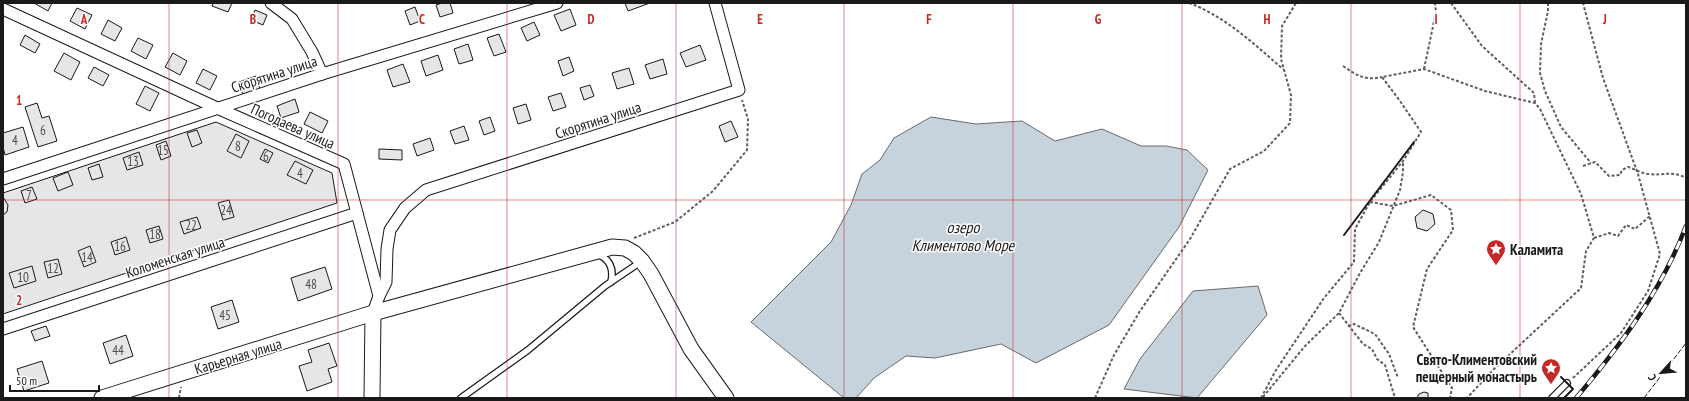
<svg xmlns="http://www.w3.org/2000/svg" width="1689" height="401" font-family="'PT Sans Narrow',sans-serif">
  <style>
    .water { fill: #c6d2dc; stroke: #6a6a6a }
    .building { fill: #e6e6e6; stroke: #1a1a1a }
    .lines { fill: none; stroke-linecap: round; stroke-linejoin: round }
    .lane-casing { stroke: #1a1a1a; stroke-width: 8 }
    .street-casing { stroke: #1a1a1a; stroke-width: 13 }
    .secondary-casing { stroke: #1a1a1a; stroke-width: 17 }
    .path { stroke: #5f5f5f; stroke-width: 2; stroke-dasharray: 3 2; stroke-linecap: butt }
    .lane { stroke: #fff; stroke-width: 5.5 }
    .street { stroke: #fff; stroke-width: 11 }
    .secondary { stroke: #fff; stroke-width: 15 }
    .rail-casing { stroke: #1a1a1a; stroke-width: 4.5 }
    .rail { stroke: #fff; stroke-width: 3; stroke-dasharray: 9; stroke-linecap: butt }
    .fence { stroke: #1a1a1a; stroke-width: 1; stroke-dasharray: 5 2; stroke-linecap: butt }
    .wall { stroke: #1a1a1a; stroke-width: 2 }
    .grid { fill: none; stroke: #c62828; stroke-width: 1; stroke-opacity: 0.55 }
    .labels { text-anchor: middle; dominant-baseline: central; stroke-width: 3; stroke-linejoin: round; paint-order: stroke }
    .number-label { font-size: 13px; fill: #4d4d4d }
    .street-label { font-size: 15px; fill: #1a1a1a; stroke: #fff }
    .poi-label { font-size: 15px; font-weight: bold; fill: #1a1a1a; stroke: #fff; text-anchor: start }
    .water-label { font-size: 16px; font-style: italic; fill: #1a1a1a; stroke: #fff }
    .grid-label { font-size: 13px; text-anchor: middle; font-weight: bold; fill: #c62828; stroke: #fff; stroke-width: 3; stroke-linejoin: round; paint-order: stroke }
  </style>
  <rect width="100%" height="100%" fill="#fff"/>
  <g class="water">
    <path d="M931,117L976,124L1022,121L1055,141L1102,129L1141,146H1166L1187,150L1208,170L1179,227L1109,325L1036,363L1001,344L935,358L906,356L874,378L856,398H844L751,322L831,242L851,205L862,174L880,160L894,138Z"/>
    <path d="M1258,286L1267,315L1197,398L1124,389L1140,359L1193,291Z"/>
  </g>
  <g class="building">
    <path d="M34,3H52L48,11Z"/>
    <path d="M213,3H232L228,12L212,6Z"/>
    <path d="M442,3H450L453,13L440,17L436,5Z"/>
    <path d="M625,3H650L628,11Z"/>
    <path d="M415,7L420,21L410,25L405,11Z"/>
    <path d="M77,8L92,15L85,29L70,21Z"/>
    <path d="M570,9L576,25L561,31L554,15Z"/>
    <path d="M255,10L267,15L263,25L251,20Z"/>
    <path d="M108,20L122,28L115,41L101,34Z"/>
    <path d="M534,22L540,35L527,41L521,28Z"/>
    <path d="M499,34L506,52L494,56L487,38Z"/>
    <path d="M25,35L40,44L35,53L20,45Z"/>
    <path d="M138,38L153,45L146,59L131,51Z"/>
    <path d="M468,44L473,60L459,64L454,49Z"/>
    <path d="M700,45L706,60L686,67L680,53Z"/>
    <path d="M64,53L80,62L71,80L54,71Z"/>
    <path d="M173,53L187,61L180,75L165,67Z"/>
    <path d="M438,55L443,70L426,76L421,61Z"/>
    <path d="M569,57L574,71L563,76L558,61Z"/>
    <path d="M663,59L667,74L650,79L645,65Z"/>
    <path d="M403,64L410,82L393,87L387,70Z"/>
    <path d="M94,67L109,75L103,86L88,78Z"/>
    <path d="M629,68L634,84L617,89L612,73Z"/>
    <path d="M203,69L217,76L210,90L196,83Z"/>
    <path d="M256,76L260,89L243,95L239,82Z"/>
    <path d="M590,85L594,96L584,100L580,88Z"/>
    <path d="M145,86L159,93L150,111L136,104Z"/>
    <path d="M561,93L566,107L553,111L548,97Z"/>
    <path d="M295,99L299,112L281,118L277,106Z"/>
    <path d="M37,103L42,118L49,116L57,141L38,147L25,107Z"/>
    <path d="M526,104L531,120L518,124L513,108Z"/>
    <path d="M310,112L328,121L322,133L304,124Z"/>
    <path d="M490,117L495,131L484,135L479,121Z"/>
    <path d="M731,121L738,137L725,142L719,126Z"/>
    <path d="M216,122L332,173L337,203L3,314V193Z"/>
    <path d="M464,126L469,140L455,144L450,131Z"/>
    <path d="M23,127L29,147L5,155L3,147V133Z"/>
    <path d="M197,130L202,143L192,147L187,133Z"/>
    <path d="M236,134L249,141L241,158L227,151Z"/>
    <path d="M430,138L434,150L417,156L413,144Z"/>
    <path d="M166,141L171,156L161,160L156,145Z"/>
    <path d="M265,149L273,153L268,163L260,159Z"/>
    <path d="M379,149L402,150V160L379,159Z"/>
    <path d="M139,152L143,165L127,170L123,158Z"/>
    <path d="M295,161L313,170L306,184L287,175Z"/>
    <path d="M99,164L103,177L92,180L88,168Z"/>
    <path d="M68,172L73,185L58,191L53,178Z"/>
    <path d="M32,187L37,199L25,203L21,191Z"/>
    <path d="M3,197L8,205L7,212L3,215Z"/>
    <path d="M229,200L234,217L223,220L218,203Z"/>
    <path d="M1423,210L1433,214L1435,224L1427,231L1417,228L1415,217Z"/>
    <path d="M197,217L201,228L184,234L180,222Z"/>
    <path d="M159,226L163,239L150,243L146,230Z"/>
    <path d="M126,237L130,250L115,255L111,242Z"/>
    <path d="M90,246L96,262L84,267L78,251Z"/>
    <path d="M58,259L62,274L48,278L44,262Z"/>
    <path d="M32,266L36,281L14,288L9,273Z"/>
    <path d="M325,267L332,289L298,301L291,278Z"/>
    <path d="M232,300L239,322L218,329L211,307Z"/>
    <path d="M46,326L50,336L35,341L31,331Z"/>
    <path d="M126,335L133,356L110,364L103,343Z"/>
    <path d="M329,343L337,366L328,369L332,382L307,391L299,366L312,362L308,350Z"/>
    <path d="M42,361L49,383L24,391L17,369Z"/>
    <path d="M1424,392L1428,393V398H1417L1419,394Z"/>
  </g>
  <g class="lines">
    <defs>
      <g id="lane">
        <path d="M597,254C610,259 614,269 611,282"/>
        <path d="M461,398L528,350L605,286L642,261"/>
        <path d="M1552,398L1567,383"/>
      </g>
      <g id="street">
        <path d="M271,3L292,19L312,52L322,74"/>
        <path d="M3,9L217,108L344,164L379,296L373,313"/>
        <path d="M3,179L322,74L557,3"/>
        <path d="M379,296L386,282L387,249L390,230L405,208L426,190L739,90L715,3"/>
        <path d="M3,329L357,213"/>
      </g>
      <g id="secondary">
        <path d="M102,398L373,313L612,247L625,248L634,253L642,261L651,274L691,349L726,398"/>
        <path d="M372,398L373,313"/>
      </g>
    </defs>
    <use href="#lane" class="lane-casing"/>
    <use href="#street" class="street-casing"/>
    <use href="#secondary" class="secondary-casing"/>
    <g class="path">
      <path d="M1189,3C1225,16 1255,45 1283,69"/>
      <path d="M1451,3L1482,46L1534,93L1535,103"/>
      <path d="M1548,3V11L1541,44L1540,73L1545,91L1561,127L1591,163"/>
      <path d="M1343,66C1356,75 1365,81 1382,77"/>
      <path d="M1424,69L1436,12L1435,3"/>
      <path d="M1583,166L1595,162L1609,176L1620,175L1622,170L1628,167C1635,169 1642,174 1649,174C1664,176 1672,170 1686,178"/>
      <path d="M1370,202L1393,206L1431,195L1451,210L1453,230L1427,269L1413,327L1452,388L1450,398"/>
      <path d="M634,238L675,222L713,191L747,150L748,119L742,100"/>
      <path d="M1594,238L1609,233L1618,236L1626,225L1635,229L1650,216"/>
      <path d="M1339,313L1363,344L1372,349L1377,359L1385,365L1395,398"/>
      <path d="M1348,326L1354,324L1375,334L1389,354L1398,378"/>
      <path d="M1573,378L1621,333L1648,291L1660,254L1638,174L1603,78L1583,3"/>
      <path d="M1263,397L1305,346L1339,313L1360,273L1379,242L1400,190L1403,172V162"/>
      <path d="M179,398L181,387"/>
      <path d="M1095,398L1114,355L1140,311L1190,239L1230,169L1264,151L1290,123L1291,95L1281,59L1282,26L1296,3"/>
      <path d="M1261,398L1276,370L1324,298L1354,262L1355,229L1370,202L1403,161L1421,132L1400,101L1382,77L1424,69L1485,91L1535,103L1540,109L1581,194L1594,238L1586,251L1581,288L1494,369L1467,398"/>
      <path d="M1519,398H1521"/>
    </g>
    <use href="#lane" class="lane"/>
    <use href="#street" class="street"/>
    <use href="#secondary" class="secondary"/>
    <defs>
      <path id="rail" d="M1576,398C1620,346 1662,290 1686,226"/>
    </defs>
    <use href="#rail" class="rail-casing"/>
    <use href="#rail" class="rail"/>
    <path class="fence" d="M1644,398L1686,343"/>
    <g class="wall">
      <path d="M1344,235L1414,142"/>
      <path d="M1561,377L1573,389L1564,398"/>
    </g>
  </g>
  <path class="grid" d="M169,3V398M338,3V398M507,3V398M676,3V398M844,3V398M1013,3V398M1182,3V398M1351,3V398M1520,3V398M3,200H1686"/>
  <defs>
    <symbol id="sight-pin" viewBox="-11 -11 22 30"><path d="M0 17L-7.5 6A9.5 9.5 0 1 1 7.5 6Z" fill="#c62828" stroke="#fff"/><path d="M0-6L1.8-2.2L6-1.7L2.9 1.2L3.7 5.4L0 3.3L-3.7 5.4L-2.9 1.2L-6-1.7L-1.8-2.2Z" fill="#fff"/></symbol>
  </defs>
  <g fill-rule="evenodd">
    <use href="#sight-pin" x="1485" y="238" width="22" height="30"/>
    <use href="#sight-pin" x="1540" y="357" width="22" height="30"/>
  </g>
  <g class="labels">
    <g class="number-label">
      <text x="43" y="130">6</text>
      <text x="15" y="140">4</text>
      <text x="238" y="146">8</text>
      <text x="163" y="150">15</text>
      <text x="266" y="156">6</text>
      <text x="133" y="161">13</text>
      <text x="300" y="173">4</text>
      <text x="29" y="195">7</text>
      <text x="226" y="210">24</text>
      <text x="191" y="225">22</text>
      <text x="155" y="234">18</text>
      <text x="120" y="246">16</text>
      <text x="87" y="257">14</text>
      <text x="53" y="268">12</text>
      <text x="23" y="277">10</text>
      <text x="311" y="284">48</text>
      <text x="225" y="315">45</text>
      <text x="118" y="350">44</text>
    </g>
    <g class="street-label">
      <text transform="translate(274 74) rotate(-18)">Скорятина улица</text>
      <text transform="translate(598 120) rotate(-18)">Скорятина улица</text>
      <text transform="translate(293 126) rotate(24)">Погодаева улица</text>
      <text transform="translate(175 257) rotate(-18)">Коломенская улица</text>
      <text transform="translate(238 356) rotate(-17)">Карьерная улица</text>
    </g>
    <g class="poi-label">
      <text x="1510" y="249">Каламита</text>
      <text x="1537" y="359" text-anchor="end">Свято-Климентовский<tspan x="1537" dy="17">пещерный монастырь</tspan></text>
    </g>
    <g class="water-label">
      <text x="963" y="227">озеро<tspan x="963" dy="18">Климентово Море</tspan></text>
    </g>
  </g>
  <g class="grid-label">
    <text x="84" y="24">A</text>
    <text x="253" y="24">B</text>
    <text x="422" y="24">C</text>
    <text x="591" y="24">D</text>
    <text x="760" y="24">E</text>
    <text x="929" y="24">F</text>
    <text x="1098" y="24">G</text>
    <text x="1267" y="24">H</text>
    <text x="1436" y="24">I</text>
    <text x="1605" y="24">J</text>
    <text x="19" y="105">1</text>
    <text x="19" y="305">2</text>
  </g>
  <rect width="1689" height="401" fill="none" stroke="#1a1a1a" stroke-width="8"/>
  <g transform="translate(1661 373) rotate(243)" stroke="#ffffff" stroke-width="3" paint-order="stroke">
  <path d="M0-3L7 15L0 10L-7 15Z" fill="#1a1a1a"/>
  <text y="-6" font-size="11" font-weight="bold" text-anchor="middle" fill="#1a1a1a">С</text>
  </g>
  <path d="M10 385v6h89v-6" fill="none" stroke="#1a1a1a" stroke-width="2"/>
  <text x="16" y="385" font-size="12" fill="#1a1a1a" stroke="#ffffff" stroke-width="3" paint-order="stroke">50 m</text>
</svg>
